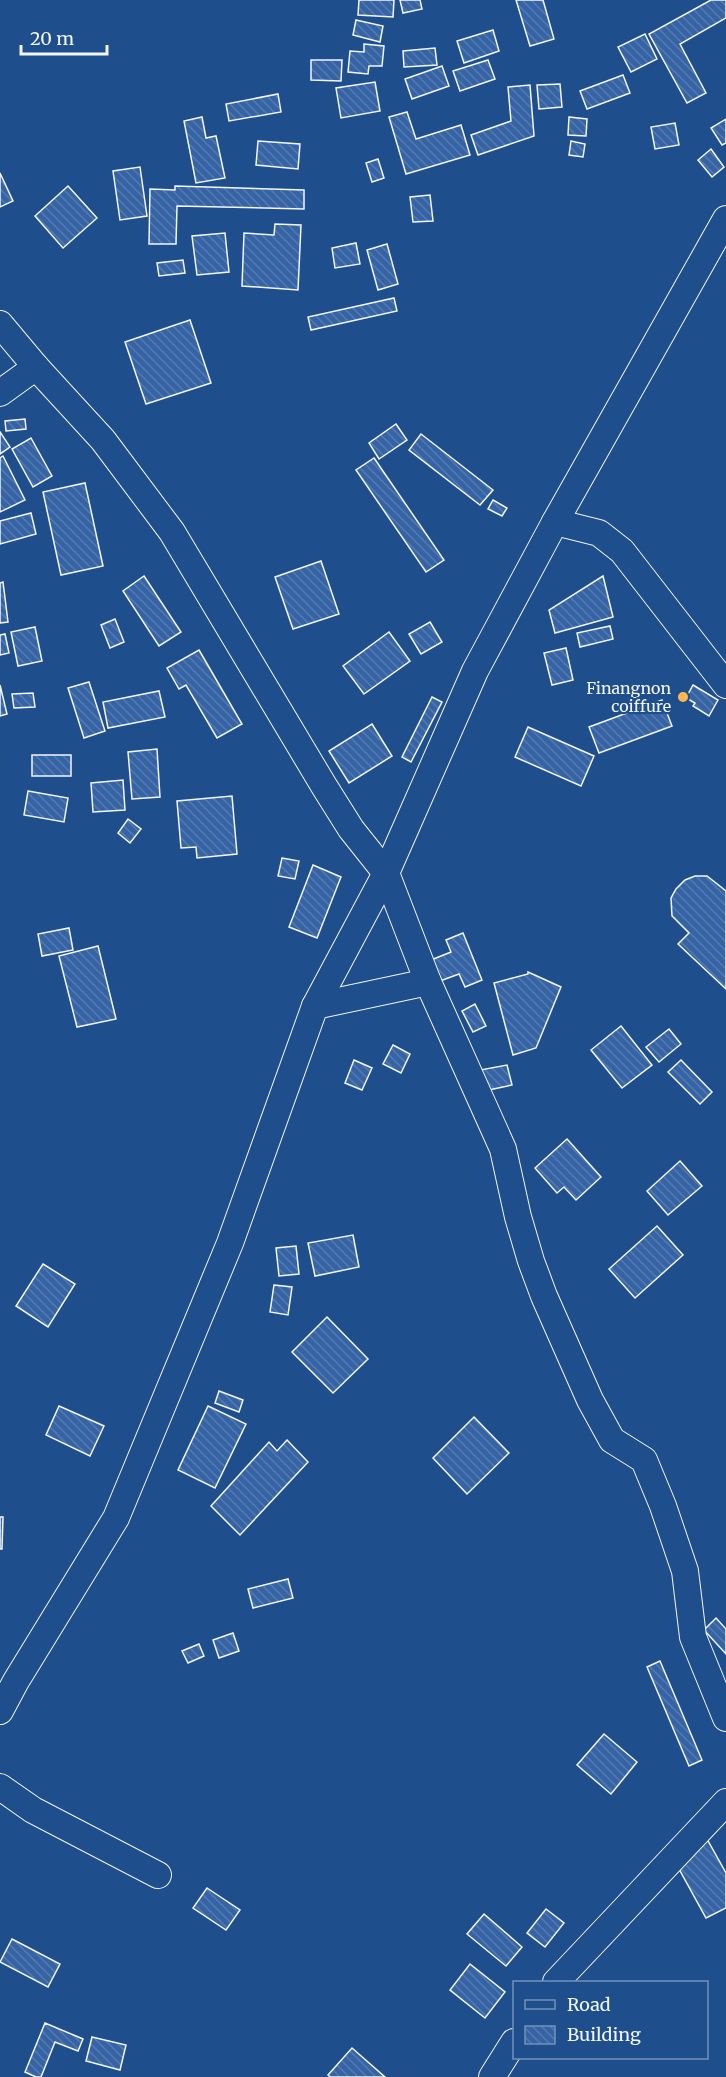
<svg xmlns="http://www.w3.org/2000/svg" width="726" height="2077" font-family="Merriweather,serif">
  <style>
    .building { fill: url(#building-back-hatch); stroke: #f2f6ff; stroke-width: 1.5 }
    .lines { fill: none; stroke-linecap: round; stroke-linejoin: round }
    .minor-casing { stroke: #f2f6ff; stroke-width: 28 }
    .minor { stroke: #1f4e8c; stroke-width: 26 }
    .poi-dot { fill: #ffb74d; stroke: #1f4e8c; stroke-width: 2 }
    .labels { text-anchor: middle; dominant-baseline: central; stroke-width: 4.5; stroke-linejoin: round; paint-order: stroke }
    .poi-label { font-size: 16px; fill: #f2f6ff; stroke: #1f4e8c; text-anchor: end }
  </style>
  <defs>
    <pattern id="building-back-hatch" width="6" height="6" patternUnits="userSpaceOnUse" patternTransform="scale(1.5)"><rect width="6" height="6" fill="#3563a3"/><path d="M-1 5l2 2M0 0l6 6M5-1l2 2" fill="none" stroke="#537ab1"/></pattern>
  </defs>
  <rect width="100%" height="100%" fill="#1f4e8c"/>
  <g class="building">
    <path d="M359,0H394L393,17L358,15Z"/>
    <path d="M400,0H420L422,9L403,13Z"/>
    <path d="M516,0H543L554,39L530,46Z"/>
    <path d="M711,0H726V18L680,44L706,93L687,103L649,34Z"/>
    <path d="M356,20L383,26L380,42L353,35Z"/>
    <path d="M493,30L499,51L464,63L457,41Z"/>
    <path d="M645,34L657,59L631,72L618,47Z"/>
    <path d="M364,44L384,46L382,66H369L368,74L348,72L350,51L364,52Z"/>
    <path d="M435,48L437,65L404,67L403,51Z"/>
    <path d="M311,60H342L341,81L311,80Z"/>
    <path d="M488,60L495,79L460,91L453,71Z"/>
    <path d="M442,66L449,86L412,99L405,79Z"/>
    <path d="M623,75L630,93L587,109L580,91Z"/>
    <path d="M375,82L380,111L341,118L336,88Z"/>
    <path d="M560,84L562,107L539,109L537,85Z"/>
    <path d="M530,85L534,136L478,155L471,135L511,121L508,87Z"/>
    <path d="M278,94L281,112L229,121L226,104Z"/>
    <path d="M407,112L416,139L461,125L470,155L406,174L389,117Z"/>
    <path d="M202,117L206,138L216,136L225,178L196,183L184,121Z"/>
    <path d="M569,117L587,119L586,136L568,135Z"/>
    <path d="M726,119V143L722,145L711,128Z"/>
    <path d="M675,123L679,145L655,149L651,127Z"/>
    <path d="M258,141L300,144L298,169L256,165Z"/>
    <path d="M571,141L585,144L583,157L569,155Z"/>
    <path d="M711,149L724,167L712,177L698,160Z"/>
    <path d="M378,159L384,178L372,182L366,163Z"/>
    <path d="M140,167L147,216L120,220L113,171Z"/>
    <path d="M0,173L13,201L0,207Z"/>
    <path d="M68,186L97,218L63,248L35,216Z"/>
    <path d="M175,186L304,190V209L177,206L176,244H149L150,189L175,190Z"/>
    <path d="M430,195L433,221L413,222L410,197Z"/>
    <path d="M275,224L301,225L298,290L242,286L244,233L274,235Z"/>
    <path d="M225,233L229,272L197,275L192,236Z"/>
    <path d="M356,243L360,264L335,268L332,248Z"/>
    <path d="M387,244L398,284L378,290L367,250Z"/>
    <path d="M183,260L185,273L159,276L157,263Z"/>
    <path d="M394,298L397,311L311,330L308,317Z"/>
    <path d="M190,320L211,383L146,404L125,342Z"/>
    <path d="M25,419L26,429L6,431L5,421Z"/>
    <path d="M396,424L407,440L379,459L369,443Z"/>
    <path d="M0,432L10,447L0,454Z"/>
    <path d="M421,434L493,490L480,505L409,450Z"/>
    <path d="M31,438L52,476L33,487L12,449Z"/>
    <path d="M3,456L25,500L0,512V458Z"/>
    <path d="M374,458L444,560L426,572L356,470Z"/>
    <path d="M85,483L103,566L61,575L43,492Z"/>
    <path d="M493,500L507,508L502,516L488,509Z"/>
    <path d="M31,513L36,534L0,544V521Z"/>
    <path d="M321,561L339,614L293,629L275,577Z"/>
    <path d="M144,576L181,632L159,646L123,591Z"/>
    <path d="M603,576L613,617L555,633L549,610Z"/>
    <path d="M3,582L8,622L0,623V583Z"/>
    <path d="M115,619L124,642L110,648L101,625Z"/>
    <path d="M430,622L442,642L421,654L409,634Z"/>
    <path d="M610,626L613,639L580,647L577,633Z"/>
    <path d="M35,627L42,661L18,666L11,632Z"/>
    <path d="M389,632L410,661L364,694L343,666Z"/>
    <path d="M5,634L9,653L0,655V635Z"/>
    <path d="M566,648L573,680L552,685L544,653Z"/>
    <path d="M199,650L242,724L217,738L186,685L179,689L167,668Z"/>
    <path d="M89,682L105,731L84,738L68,688Z"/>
    <path d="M0,685L7,714L0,716Z"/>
    <path d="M693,685L718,700L709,716L693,706L695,703L686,698Z"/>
    <path d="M159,691L165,717L108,728L103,702Z"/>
    <path d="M33,693L35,707L14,708L12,694Z"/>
    <path d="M432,697L442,702L411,762L402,757Z"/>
    <path d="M662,700L672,726L599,753L589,727Z"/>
    <path d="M372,724L392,756L349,783L329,751Z"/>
    <path d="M528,727L594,756L581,786L515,757Z"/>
    <path d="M157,749L160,797L132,799L128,752Z"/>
    <rect x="32" y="755" width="39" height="21"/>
    <path d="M123,780L125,810L93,812L91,783Z"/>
    <path d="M28,791L68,798L64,822L24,815Z"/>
    <path d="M232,796L237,854L197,858L196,847L181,848L177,801Z"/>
    <path d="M128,819L141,829L130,843L118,833Z"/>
    <path d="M282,858L299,861L295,879L278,876Z"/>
    <path d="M313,865L341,877L317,938L289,927Z"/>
    <path d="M695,876H707L726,891V989L678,944L689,933L672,916L671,898L676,889L685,880Z"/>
    <path d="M69,928L73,950L42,956L38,934Z"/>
    <path d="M463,933L482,980L465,987L459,974L440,981L431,960L451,952L446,940Z"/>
    <path d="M98,946L116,1019L77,1027L59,956Z"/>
    <path d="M528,972L561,987L536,1048L513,1055L494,983L528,974Z"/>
    <path d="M475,1004L486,1026L473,1032L462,1011Z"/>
    <path d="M621,1026L652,1065L622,1088L591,1050Z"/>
    <path d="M669,1029L681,1044L659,1062L646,1047Z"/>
    <path d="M393,1045L410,1054L401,1073L383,1064Z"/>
    <path d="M354,1060L372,1068L362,1090L345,1083Z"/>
    <path d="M681,1060L712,1092L700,1104L668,1072Z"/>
    <path d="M507,1065L512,1085L484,1091L480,1070Z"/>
    <path d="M567,1139L601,1177L576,1200L564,1187L557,1193L535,1168Z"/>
    <path d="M680,1161L702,1186L668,1215L647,1191Z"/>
    <path d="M657,1226L683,1255L635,1298L609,1269Z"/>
    <path d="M353,1235L359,1267L315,1276L308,1243Z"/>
    <path d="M296,1246L299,1274L279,1276L276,1248Z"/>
    <path d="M43,1264L75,1284L48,1327L16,1306Z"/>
    <path d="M274,1285L292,1287L288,1315L270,1312Z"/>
    <path d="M327,1317L368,1359L333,1393L292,1352Z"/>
    <path d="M219,1391L243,1400L239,1412L215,1403Z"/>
    <path d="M59,1406L104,1426L90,1456L46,1435Z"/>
    <path d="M208,1406L246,1424L215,1488L178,1470Z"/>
    <path d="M474,1417L509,1453L467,1494L433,1458Z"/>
    <path d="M287,1440L308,1462L240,1535L211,1506L269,1442L277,1451Z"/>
    <path d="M0,1517H3L2,1549H0Z"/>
    <path d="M288,1579L293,1598L253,1608L248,1589Z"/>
    <path d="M716,1618L726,1629V1654L704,1630Z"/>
    <path d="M233,1633L239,1651L219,1658L213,1640Z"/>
    <path d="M199,1644L204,1656L188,1663L182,1651Z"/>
    <path d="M660,1661L702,1760L689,1766L647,1667Z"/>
    <path d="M604,1734L637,1762L611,1794L577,1765Z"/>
    <path d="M707,1839L726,1873V1908L706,1918L673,1858Z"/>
    <path d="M207,1888L240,1910L226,1930L193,1908Z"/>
    <path d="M546,1909L564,1923L545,1947L527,1933Z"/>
    <path d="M484,1914L522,1947L506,1966L467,1934Z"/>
    <path d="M12,1939L60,1964L48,1987L0,1962Z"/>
    <path d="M470,1964L505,1992L485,2018L450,1990Z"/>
    <path d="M45,2023L83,2039L78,2051L55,2042L41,2077H36L25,2072Z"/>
    <path d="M92,2037L126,2045L120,2070L86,2061Z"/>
    <path d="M352,2048L385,2077H330L328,2075Z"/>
  </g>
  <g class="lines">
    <defs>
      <g id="minor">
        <path d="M0,324L36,367L103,440L172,532L324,786L351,829L386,873L428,982L503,1149L518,1217L531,1261L544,1296L590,1400L612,1440L644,1460L663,1506L685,1571L693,1637L726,1718"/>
        <path d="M0,393L36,367"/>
        <path d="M555,522L599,533L622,551L726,685"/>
        <path d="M315,1006L428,982"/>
        <path d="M0,1711L16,1681L116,1518L230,1243L315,1006L386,873L475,671L555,522L726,219"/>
        <path d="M0,1787L33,1810L158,1875"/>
        <path d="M556,1982L726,1802"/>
        <path d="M492,2077L514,2042"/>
      </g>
    </defs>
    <use href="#minor" class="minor-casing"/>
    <use href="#minor" class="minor"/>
  </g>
  <circle class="poi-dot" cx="683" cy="697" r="6"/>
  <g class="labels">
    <g class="poi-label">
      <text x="671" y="688">Finangnon<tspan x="671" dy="18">coiffure</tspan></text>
    </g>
  </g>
  <rect x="513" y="1981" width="195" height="78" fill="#1f4e8c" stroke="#7391ba" stroke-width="1.5"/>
  <rect x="525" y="2000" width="30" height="9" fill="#1f4e8c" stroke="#7391ba" stroke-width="1.5"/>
  <text x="567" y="2011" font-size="18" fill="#f2f6ff">Road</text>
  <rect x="525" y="2026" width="30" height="18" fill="url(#building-back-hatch)" stroke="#7391ba" stroke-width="1.5"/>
  <text x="567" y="2041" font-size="18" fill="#f2f6ff">Building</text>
  <path d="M21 45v9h86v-9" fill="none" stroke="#f2f6ff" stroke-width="3"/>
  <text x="30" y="45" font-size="18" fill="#f2f6ff" stroke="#1f4e8c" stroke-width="4.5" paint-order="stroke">20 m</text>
</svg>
